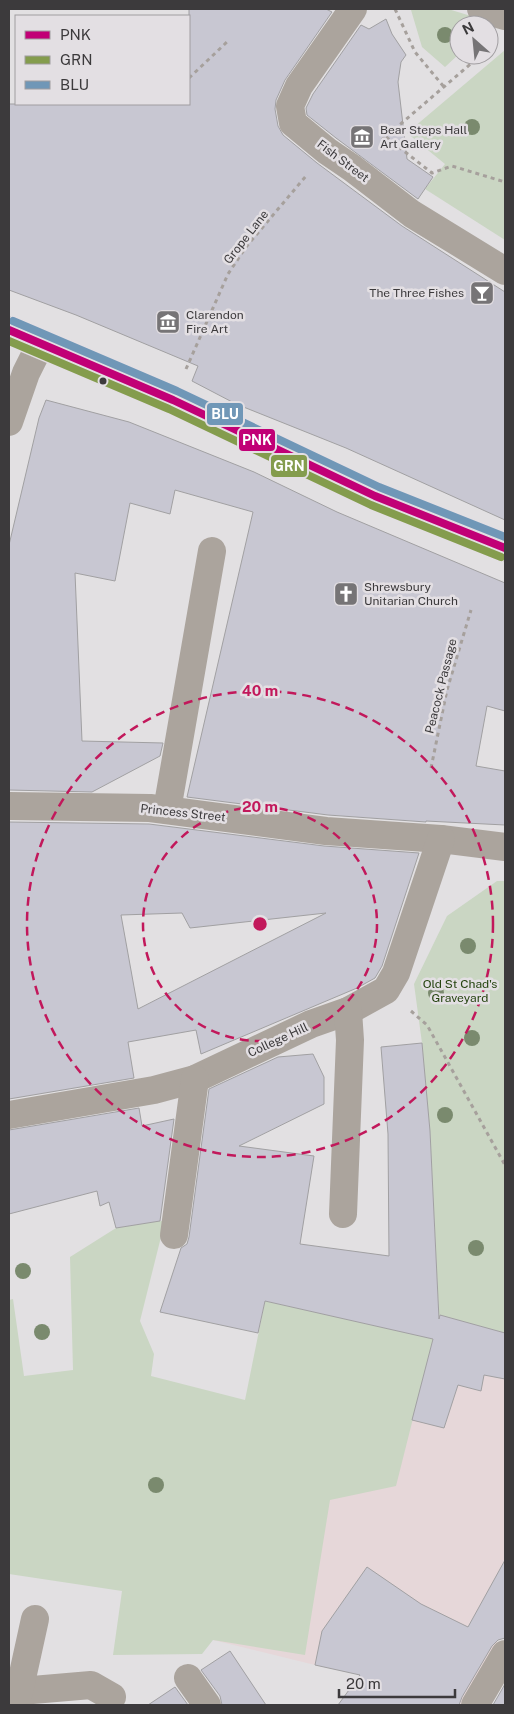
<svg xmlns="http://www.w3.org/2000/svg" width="514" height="1714" font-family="'Public Sans',sans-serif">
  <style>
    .education { fill: #e6d7d9 }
    .green { fill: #cad6c3 }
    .building { fill: #c8c7d2; stroke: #a1a0a2; fill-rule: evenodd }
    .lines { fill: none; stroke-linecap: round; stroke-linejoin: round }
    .path { stroke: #a6a09c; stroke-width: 3; stroke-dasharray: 4 4; stroke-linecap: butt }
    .minor { stroke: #aba49d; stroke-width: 28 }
    .bus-1-casing { stroke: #e3dfe3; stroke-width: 11 }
    .bus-2-casing { stroke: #e3dfe3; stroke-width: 11 }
    .bus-3-casing { stroke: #e3dfe3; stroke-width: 11 }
    .bus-1 { stroke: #c10076; stroke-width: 8 }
    .bus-2 { stroke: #849c4d; stroke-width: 8 }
    .bus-3 { stroke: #7097b7; stroke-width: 8 }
    .tree { fill: #7a8a6e }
    .ring { fill: none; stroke: #c2185b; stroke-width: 2.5; stroke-dasharray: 9 6 }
    .bus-dot { fill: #3c3a3c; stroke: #e3dfe3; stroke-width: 2 }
    .labels { text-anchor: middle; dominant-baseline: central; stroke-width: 5; stroke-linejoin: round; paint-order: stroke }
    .poi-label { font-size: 12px; fill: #3c3a3c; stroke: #e3dfe3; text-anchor: start }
    .street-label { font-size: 12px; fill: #3c3a3c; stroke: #e3dfe3 }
    .park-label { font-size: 12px; fill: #24430f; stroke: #e3dfe3 }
    .centre { fill: #c2185b; stroke: #e3dfe3; stroke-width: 2.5 }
    .ring-label { font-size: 15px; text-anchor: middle; font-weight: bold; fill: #c2185b; stroke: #e3dfe3; stroke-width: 5; stroke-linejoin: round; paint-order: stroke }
    .line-badge { stroke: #e3dfe3; stroke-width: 2 }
    .badge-label { font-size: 14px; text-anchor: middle; font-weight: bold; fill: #fff }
  </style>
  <rect width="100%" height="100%" fill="#e2e0e2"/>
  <path class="education" d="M439,1315L505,1333V1627L464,1705H453L430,1690L315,1665L213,1640L238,1485L412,1420Z"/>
  <g class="green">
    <path d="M415,9H448L471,16L477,25H459V54L445,67L422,47L411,10Z"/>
    <path d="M505,50V240L425,189L445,164L407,133Z"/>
    <path d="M497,881H505V1333L439,1315L430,1131L422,1043L414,984L447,916Z"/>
    <path d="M158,1221H165L140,1321L154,1354L151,1376L245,1400L265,1301L433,1339L396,1486L330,1500L305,1655L213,1640L202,1654L113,1655L122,1591L9,1574V1300L13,1299L24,1376L73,1370L70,1257L116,1228Z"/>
  </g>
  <g class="building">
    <path d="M189,9H326L332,12L285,80L276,100L275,109L278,126L283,135L317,163L402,226L505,292V520L346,448L236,404L192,381L198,366L76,315L9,290V104H189Z"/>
    <path d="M386,19L392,34L406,55L401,62L398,82L407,159L433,177L418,199L336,138L307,115L306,108L313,94L361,25L369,29Z"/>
    <path d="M46,400L129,422L254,472L337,512L505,583V711L487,706L476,766L505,771V825L426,821V822L328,815L187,797L253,512L175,490L170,514L130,503L115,581L75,573L82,741L163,743L160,756L92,792L9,790V545L39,418Z"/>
    <path d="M9,822L149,824L324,846L419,853L382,966L375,978L357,988L201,1054L196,1030L128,1042L134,1078L9,1099ZM182,913L190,928L326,913L138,1009L121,915Z"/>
    <path d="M422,1043L430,1131L439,1319L440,1315L505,1333V1379L484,1375L481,1391L458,1385L444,1428L412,1420L433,1339L265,1301L258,1333L160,1312L181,1248L187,1244L189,1237L209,1089L278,1057L313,1054L324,1077V1104L239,1146L314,1156L300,1244L389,1256L388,1134L381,1047Z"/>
    <path d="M139,1108L142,1126L174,1119L160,1221L116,1228L109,1202L100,1206L97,1191L9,1214V1130Z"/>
    <path d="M505,1560V1638L498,1640L492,1646L462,1697L459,1705H338L360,1675L315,1665L322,1631L367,1567L421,1604L468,1627Z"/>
    <path d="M230,1651L266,1705H222L220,1696L201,1670Z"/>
    <path d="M505,1684V1705H493Z"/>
    <path d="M175,1687L188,1705H148Z"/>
  </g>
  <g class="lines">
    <g class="path">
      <path d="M395,9L415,52L444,87"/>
      <path d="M189,78L228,41"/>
      <path d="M386,137L432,173L452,166L505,182"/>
      <path d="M382,140L481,55"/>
      <path d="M186,369L228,274L246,247L306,176"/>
      <path d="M431,768L447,690L471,610"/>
      <path d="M411,1011L427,1025L505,1165"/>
    </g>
    <g class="minor">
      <path d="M353,9L299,86L290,106L293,123L327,151L352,168L412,214L505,271"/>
      <path d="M481,9L505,16"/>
      <path d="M9,330L173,400L375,496L505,548"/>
      <path d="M9,422L26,373L41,343"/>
      <path d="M9,806L150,808L326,831L441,839L505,847"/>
      <path d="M167,810L212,551"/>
      <path d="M9,1115L154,1090L195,1079L311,1024L348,1011L386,990L396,973L441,839"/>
      <path d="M343,1214L350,1040L348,1011"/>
      <path d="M174,1235L195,1079"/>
      <path d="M188,1678L207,1705"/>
      <path d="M9,1692L91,1685L112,1697"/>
      <path d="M19,1692L35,1619"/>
      <path d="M475,1705L505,1654"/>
    </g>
    <defs>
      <path id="bus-1" d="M9,330L173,400L375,496L505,548"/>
      <path id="bus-2" d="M9,341L169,409L371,505L501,557"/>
      <path id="bus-3" d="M13,321L177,391L379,487L505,537"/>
    </defs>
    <use href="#bus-1" class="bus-1-casing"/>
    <use href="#bus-2" class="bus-2-casing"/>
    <use href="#bus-3" class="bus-3-casing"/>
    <use href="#bus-1" class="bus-1"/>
    <use href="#bus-2" class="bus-2"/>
    <use href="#bus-3" class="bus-3"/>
  </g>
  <g class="tree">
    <circle cx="445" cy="35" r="8"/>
    <circle cx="472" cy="127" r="8"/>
    <circle cx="468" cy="946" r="8"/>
    <circle cx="436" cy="993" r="8"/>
    <circle cx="472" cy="1038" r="8"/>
    <circle cx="445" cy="1115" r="8"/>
    <circle cx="476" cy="1248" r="8"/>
    <circle cx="23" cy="1271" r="8"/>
    <circle cx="42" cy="1332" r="8"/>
    <circle cx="156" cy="1485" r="8"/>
  </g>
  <g class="ring">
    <circle cx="260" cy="924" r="117"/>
    <circle cx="260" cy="924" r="233"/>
  </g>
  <defs>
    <symbol id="museum-square" viewBox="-11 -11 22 22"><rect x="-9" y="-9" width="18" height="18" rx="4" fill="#767476" stroke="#e3dfe3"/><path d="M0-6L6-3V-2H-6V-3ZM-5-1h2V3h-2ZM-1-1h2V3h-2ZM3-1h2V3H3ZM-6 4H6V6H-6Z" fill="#fff"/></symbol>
    <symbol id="bar-square" viewBox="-11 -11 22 22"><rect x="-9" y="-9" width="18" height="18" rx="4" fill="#767476" stroke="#e3dfe3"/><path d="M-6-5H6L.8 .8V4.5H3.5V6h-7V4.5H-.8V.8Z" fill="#fff"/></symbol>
    <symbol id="church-square" viewBox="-11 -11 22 22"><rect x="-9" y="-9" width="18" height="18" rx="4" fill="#767476" stroke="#e3dfe3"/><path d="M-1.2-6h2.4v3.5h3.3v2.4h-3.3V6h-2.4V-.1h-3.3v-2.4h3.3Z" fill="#fff"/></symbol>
  </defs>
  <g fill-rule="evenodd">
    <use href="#museum-square" x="348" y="123" width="28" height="28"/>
    <use href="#bar-square" x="468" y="279" width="28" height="28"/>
    <use href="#museum-square" x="154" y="308" width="28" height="28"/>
    <use href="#church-square" x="332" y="580" width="28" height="28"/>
  </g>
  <circle class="bus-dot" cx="103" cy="381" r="4.5"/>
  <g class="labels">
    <g class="poi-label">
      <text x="380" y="130">Bear Steps Hall<tspan x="380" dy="14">Art Gallery</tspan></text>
      <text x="464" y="293" text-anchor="end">The Three Fishes</text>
      <text x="186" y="315">Clarendon<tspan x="186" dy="14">Fire Art</tspan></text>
      <text x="364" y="587">Shrewsbury<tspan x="364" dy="14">Unitarian Church</tspan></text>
    </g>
    <g class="street-label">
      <text transform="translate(343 161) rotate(37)">Fish Street</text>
      <text transform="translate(246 237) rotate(-52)">Grope Lane</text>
      <text transform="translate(441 686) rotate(-76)">Peacock Passage</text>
      <text transform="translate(183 813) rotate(6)">Princess Street</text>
      <text transform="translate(278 1040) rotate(-25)">College Hill</text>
    </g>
    <g class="park-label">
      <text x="460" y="984">Old St Chad's<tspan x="460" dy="14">Graveyard</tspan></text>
    </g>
  </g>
  <circle cx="260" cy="924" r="8" class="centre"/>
  <g class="ring-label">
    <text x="260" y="696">40 m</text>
    <text x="260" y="812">20 m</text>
  </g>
  <g class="line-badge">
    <rect x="206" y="402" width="38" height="24" rx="5" fill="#7097b7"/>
    <rect x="238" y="428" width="38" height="24" rx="5" fill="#c10076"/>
    <rect x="270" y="454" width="38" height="24" rx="5" fill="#849c4d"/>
  </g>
  <g class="badge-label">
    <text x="225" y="419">BLU</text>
    <text x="257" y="445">PNK</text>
    <text x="289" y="471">GRN</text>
  </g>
  <rect width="514" height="1714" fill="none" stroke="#3c3a3c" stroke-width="20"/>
  <rect x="15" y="15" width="175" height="90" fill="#e3dfe3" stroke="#a09da0"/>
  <rect x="25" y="31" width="25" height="8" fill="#c10076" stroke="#a09da0"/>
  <text x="60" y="40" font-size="15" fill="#3c3a3c">PNK</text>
  <rect x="25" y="56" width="25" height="8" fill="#849c4d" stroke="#a09da0"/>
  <text x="60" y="65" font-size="15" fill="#3c3a3c">GRN</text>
  <rect x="25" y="81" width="25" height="8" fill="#7097b7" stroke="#a09da0"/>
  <text x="60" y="90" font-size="15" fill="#3c3a3c">BLU</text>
  <g transform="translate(474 40) rotate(333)"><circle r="24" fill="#e3dfe3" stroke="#a09da0"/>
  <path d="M0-4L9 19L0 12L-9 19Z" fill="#767476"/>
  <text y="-8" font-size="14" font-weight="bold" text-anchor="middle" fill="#3c3a3c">N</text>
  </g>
  <path d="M339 1689v8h116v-8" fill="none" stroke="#3c3a3c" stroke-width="2.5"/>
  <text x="346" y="1689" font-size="15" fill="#3c3a3c" stroke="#e3dfe3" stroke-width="4" paint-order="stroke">20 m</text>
</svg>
